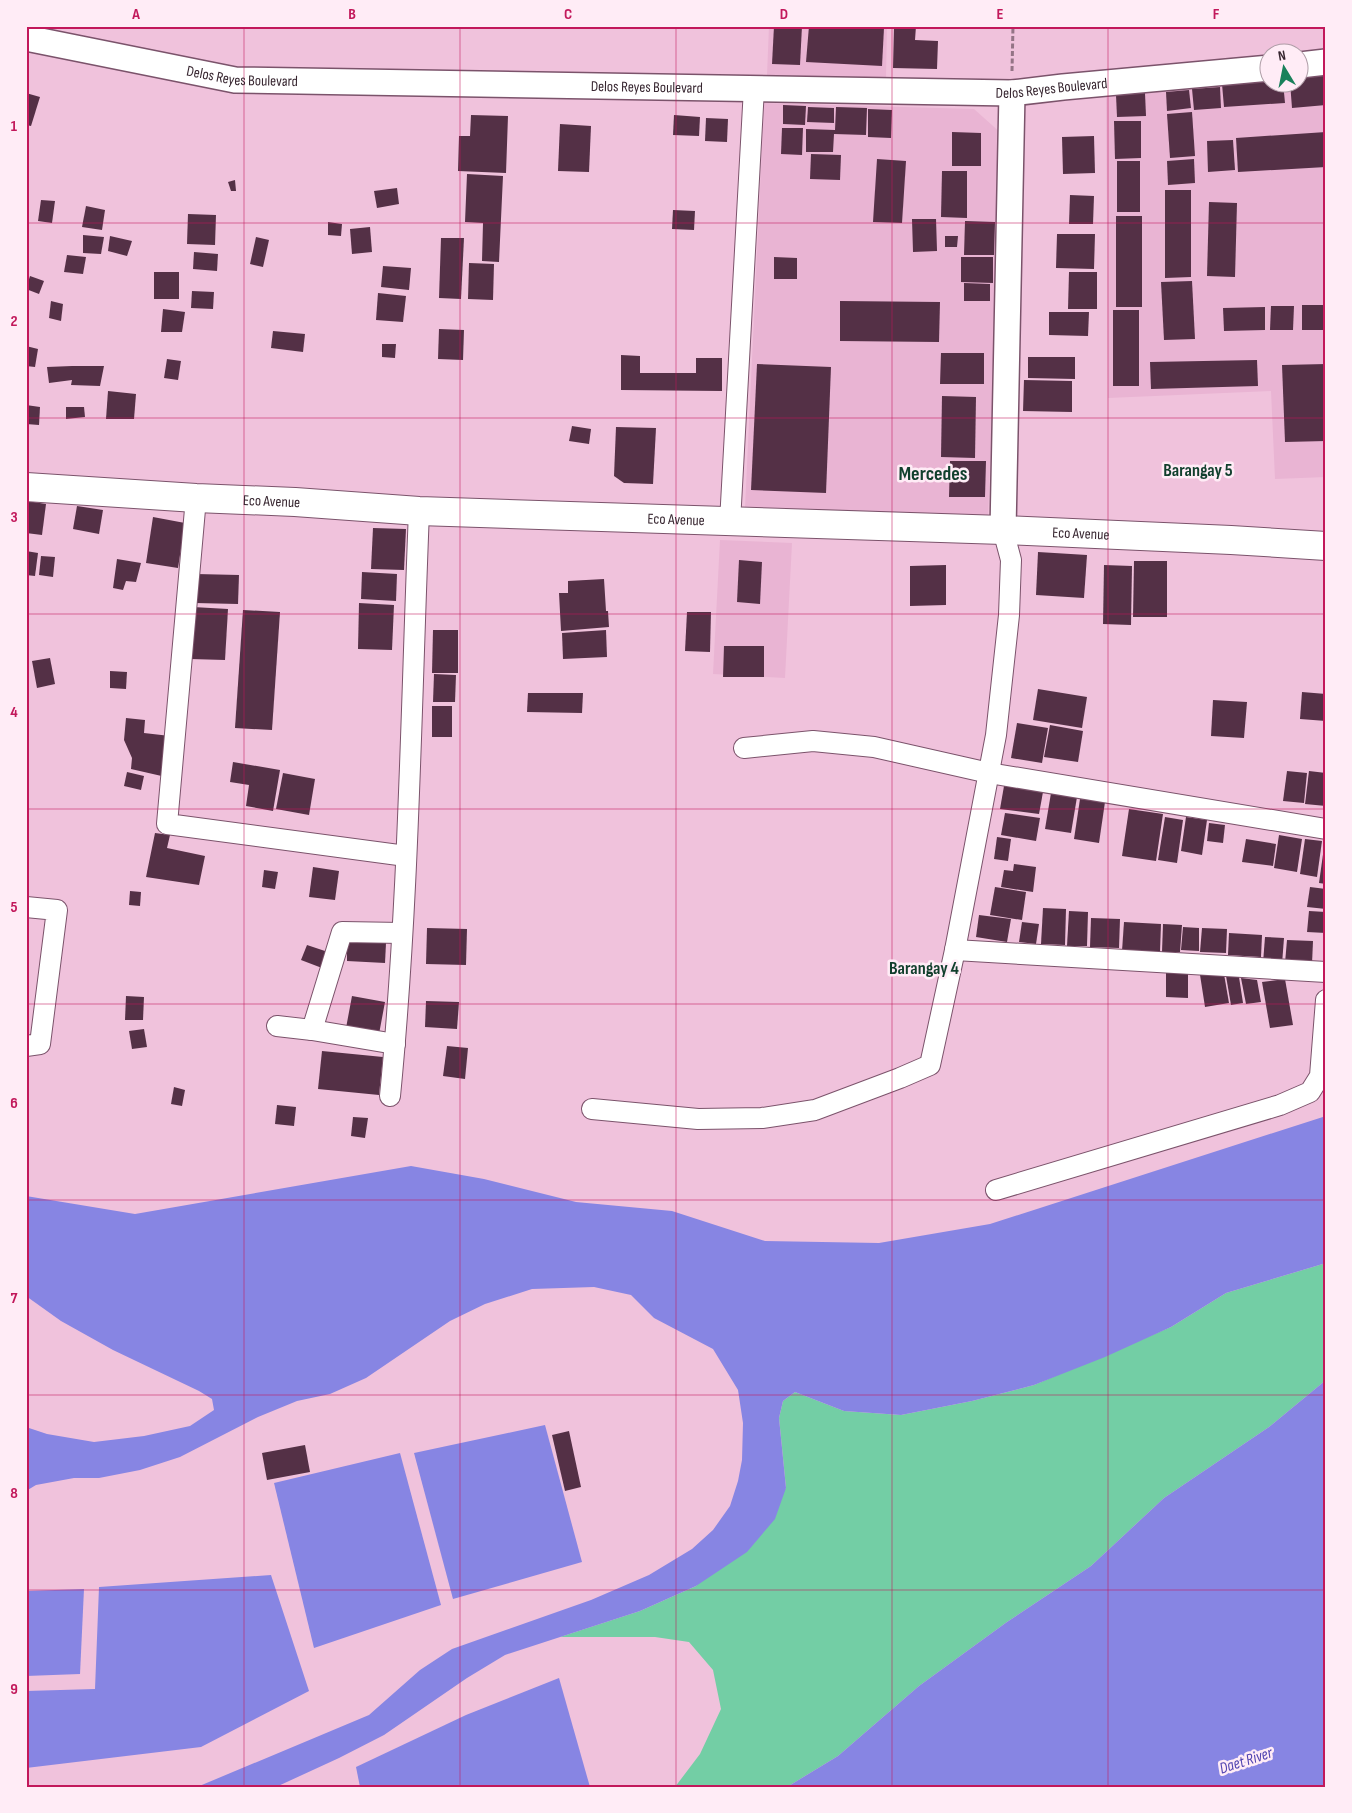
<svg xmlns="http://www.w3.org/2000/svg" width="1352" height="1813" font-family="'Sofia Sans Condensed',sans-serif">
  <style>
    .built { fill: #e9b4d3 }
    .green { fill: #73cea5 }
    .water { fill: #8785e3 }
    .building { fill: #543046 }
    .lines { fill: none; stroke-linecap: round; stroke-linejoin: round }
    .minor-casing { stroke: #7b536b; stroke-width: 22 }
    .tertiary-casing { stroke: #7b536b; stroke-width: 28 }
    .secondary-casing { stroke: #7b536b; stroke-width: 30 }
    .path { stroke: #947486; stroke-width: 3; stroke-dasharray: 5 2.5; stroke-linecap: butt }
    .minor { stroke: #fff; stroke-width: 20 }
    .tertiary { stroke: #fff; stroke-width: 25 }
    .secondary { stroke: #fff; stroke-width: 28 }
    .grid { fill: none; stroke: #c2185b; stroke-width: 1; stroke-opacity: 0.55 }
    .labels { text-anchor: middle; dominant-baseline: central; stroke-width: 5; stroke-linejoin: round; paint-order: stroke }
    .street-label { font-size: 15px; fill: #372630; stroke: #ffecf6 }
    .water-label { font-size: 16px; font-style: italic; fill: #5042b0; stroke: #ffecf6 }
    .quarter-label { font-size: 18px; font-weight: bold; fill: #113f2d; stroke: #ffecf6 }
    .district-label { font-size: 20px; font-weight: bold; fill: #113f2d; stroke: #ffecf6 }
    .neatline { fill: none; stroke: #c2185b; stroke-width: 2 }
    .grid-label { font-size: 16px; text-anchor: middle; font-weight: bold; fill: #c2185b }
  </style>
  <rect width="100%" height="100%" fill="#f0c2dc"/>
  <g class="built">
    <path d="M769,26H887L886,79L767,75Z"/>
    <path d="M1326,68V477L1275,479L1271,391L1108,398L1106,90L1269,74L1270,82H1300V71Z"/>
    <path d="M764,103L974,109L1002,134L988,518L745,508Z"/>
    <path d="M720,540L792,543L785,678L713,674Z"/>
  </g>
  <path class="green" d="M1326,1263V1380L1269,1427L1164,1498L1091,1566L1007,1622L919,1686L838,1756L787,1787H675L700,1754L721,1709L713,1670L689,1642L655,1637H560L640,1611L696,1586L786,1488L779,1418L783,1401L795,1392L844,1411L901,1415L972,1401L1034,1385L1171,1327L1226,1293Z"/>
  <g class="water">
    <path d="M1326,1116V1263L1226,1293L1171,1327L1105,1357L1034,1385L972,1401L901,1415L844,1411L795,1392L783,1401L779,1418L786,1488L775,1519L747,1552L696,1586L640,1611L505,1655L467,1678L384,1735L339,1758L276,1787H197L369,1715L420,1670L452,1649L591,1600L649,1575L692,1549L713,1530L730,1506L738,1481L742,1460L743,1423L738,1390L713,1349L654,1318L631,1295L594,1287L532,1289L485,1304L450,1321L366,1378L330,1394L297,1401L258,1417L180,1457L140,1470L99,1478H74L36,1485L26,1491V1427L47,1434L94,1442L144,1436L190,1426L214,1410L212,1399L199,1391L113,1350L61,1321L26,1296V1196L135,1214L411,1166L484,1179L576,1202L672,1211L765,1241L879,1243L990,1224Z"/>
    <path d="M1326,1380V1787H787L838,1756L919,1686L1007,1622L1091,1566L1164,1498L1269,1427Z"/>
    <path d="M545,1425L582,1562L453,1599L414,1453Z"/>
    <path d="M400,1453L441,1605L314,1648L274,1483Z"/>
    <path d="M271,1575L309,1691L201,1747L26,1768V1691L95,1689L99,1587Z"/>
    <path d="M84,1589L80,1674L26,1676V1591Z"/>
    <path d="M559,1678L590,1787H360L356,1767L466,1715Z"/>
  </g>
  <g class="building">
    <path d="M414,26H442L441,29L414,28Z"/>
    <path d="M774,26H802L800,65L772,64Z"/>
    <path d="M809,26L884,28L882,66L806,62Z"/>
    <path d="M894,26H916L915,40L938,41L937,69L893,68Z"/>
    <path d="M1326,72V105L1292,108L1290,82H1300V74Z"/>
    <path d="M1270,81V82H1283L1285,103L1224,107L1222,84Z"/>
    <path d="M1220,87L1221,108L1194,110L1192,89Z"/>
    <path d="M1189,90L1191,108L1167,111L1166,92Z"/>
    <path d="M26,93L40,97L31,126L26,125Z"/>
    <path d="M1145,93L1146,116L1117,117L1116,95Z"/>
    <path d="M783,105L806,106L805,125L783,124Z"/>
    <path d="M808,107L834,108V123L807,122Z"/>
    <path d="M836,107L867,108L866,135L834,134L833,152H806V129L835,130Z"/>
    <path d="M868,109L892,110L891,138L868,137Z"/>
    <path d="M1192,112L1195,156L1170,158L1167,114Z"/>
    <path d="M471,115L508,116L506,173L458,171L459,136H470Z"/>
    <path d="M674,115L700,117L699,136L673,135Z"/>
    <path d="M706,118L728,119L727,142L705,141Z"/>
    <path d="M1114,121H1141V158L1115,159Z"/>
    <path d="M560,124L591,126L589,172L558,171Z"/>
    <path d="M782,128H803L802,155L781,154Z"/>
    <path d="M952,132L981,133V166H952Z"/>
    <path d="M1326,132V167L1238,172L1236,138Z"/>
    <path d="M1094,136L1095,173L1063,174L1062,137Z"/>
    <path d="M1233,140L1235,170L1208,172L1207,141Z"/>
    <path d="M811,154L841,155L840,180L810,179Z"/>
    <path d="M877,159L906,161L902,223L873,222Z"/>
    <path d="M1194,159L1195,183L1168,185L1167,161Z"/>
    <rect x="1117" y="161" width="23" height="51"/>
    <path d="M942,171H967V218L941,217Z"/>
    <path d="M467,174L503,176L499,262L482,261L483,223L465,222Z"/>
    <path d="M235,180L236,191H231L228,182Z"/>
    <path d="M397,188L399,204L377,208L374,191Z"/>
    <path d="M1165,190H1191V277L1165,278Z"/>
    <path d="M1070,195L1094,196L1093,224H1069Z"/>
    <path d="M41,200L55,201L52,223L38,221Z"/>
    <path d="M1209,202L1237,203L1235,277L1207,276Z"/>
    <path d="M86,206L105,210L102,230L82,227Z"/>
    <path d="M673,210L695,211L694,230L672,229Z"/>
    <path d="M188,214L216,215L215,245L187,244Z"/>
    <rect x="1116" y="216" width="26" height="91"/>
    <path d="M912,219H936L937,251L913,252Z"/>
    <path d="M965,221L995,222L994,255H964Z"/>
    <path d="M328,222L342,224L341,236L328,235Z"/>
    <path d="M370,227L372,252L352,254L350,229Z"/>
    <path d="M1057,234H1095L1094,269L1056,268Z"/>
    <path d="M83,235L104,237L101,254L83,253Z"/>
    <path d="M110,236L132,241L127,256L108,251Z"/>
    <path d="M945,236H958L957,247H945Z"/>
    <path d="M256,237L269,240L263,267L250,264Z"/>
    <path d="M441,238H464L461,299L439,298Z"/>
    <path d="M194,252L218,254L217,271L193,269Z"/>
    <path d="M67,255L86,257L83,274L64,272Z"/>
    <path d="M774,257L797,258V279H774Z"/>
    <path d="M961,257H993V283L961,282Z"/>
    <path d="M469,263L494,264L493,300L468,299Z"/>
    <path d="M383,266L411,268L409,290L381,287Z"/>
    <rect x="154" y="272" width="25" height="27"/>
    <path d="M1069,272H1097V309H1068Z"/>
    <path d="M30,276L44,281L39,294L26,289Z"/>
    <path d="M1192,281L1195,339L1164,340L1161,282Z"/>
    <path d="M964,283L990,284V301H964Z"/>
    <path d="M192,291L214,292L213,309L191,308Z"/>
    <path d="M378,293L406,296L403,322L376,320Z"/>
    <path d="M51,301L63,304L61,321L49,318Z"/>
    <path d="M840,301L940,302L939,342L840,341Z"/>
    <rect x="1302" y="305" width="24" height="25"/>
    <path d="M1271,306H1294L1293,330H1270Z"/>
    <path d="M1265,307V330L1224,331L1223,308Z"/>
    <path d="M163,309L185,312L182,332H161Z"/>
    <rect x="1113" y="310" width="26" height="76"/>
    <path d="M1049,312H1089L1088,336L1049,335Z"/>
    <path d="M439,329L464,330L463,360L438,359Z"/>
    <path d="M273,331L305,334L303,352L271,348Z"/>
    <path d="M382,344H396L395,358L382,357Z"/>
    <path d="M26,346L38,349L35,367L26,366Z"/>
    <path d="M941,353H984V384H940Z"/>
    <path d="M621,355L640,356V373H696V358H722V391L621,390Z"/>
    <path d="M1028,357H1075V379L1028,378Z"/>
    <path d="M167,359L181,361L178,380L164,378Z"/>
    <path d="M1257,360L1258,386L1151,389L1150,362Z"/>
    <path d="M757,364L831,367L826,493L751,490Z"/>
    <path d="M1326,364V441L1285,442L1282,365Z"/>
    <path d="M72,366H104L100,386L71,385L72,380L49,383L47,367Z"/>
    <path d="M1024,380L1072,381V412L1023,411Z"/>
    <path d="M108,391L136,394L134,419H106Z"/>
    <path d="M942,396L976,397L975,458L941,457Z"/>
    <path d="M26,405L40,407L39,425L26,424Z"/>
    <path d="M66,407H84L85,417L66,419Z"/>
    <path d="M572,426L591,429L589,444L569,441Z"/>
    <path d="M616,427L656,428L653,484L624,483L614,476Z"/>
    <path d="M950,461H986L985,497H949Z"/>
    <path d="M27,501L46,504L42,535L26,533Z"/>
    <path d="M77,506L103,510L99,534L73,529Z"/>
    <path d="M153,517L185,523L178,568L146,563Z"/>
    <path d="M373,528L406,529L404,570L371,569Z"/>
    <path d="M26,551L38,553L35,576L26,575Z"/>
    <path d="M1038,552L1087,555L1084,598L1036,595Z"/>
    <path d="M41,556L55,557L53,577L39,575Z"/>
    <path d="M117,559L141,563L136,582L126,581L123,590L113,588Z"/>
    <path d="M739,560L762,562L760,604L737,602Z"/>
    <path d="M1134,561H1167V617H1133Z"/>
    <path d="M946,565V605L910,606V566Z"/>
    <path d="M1104,565L1132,566L1131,625L1103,624Z"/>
    <path d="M362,572L397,574L396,601L361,599Z"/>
    <path d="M196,574L239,575L238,604L195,603Z"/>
    <path d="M604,579L606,611H608L609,627L561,631L559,593H568V581Z"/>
    <path d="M359,603L394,605L392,650L358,649Z"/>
    <path d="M193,607L228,609L225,660L190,659Z"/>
    <path d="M243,610L280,612L272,730L235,728Z"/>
    <path d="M687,612H711L710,652L685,651Z"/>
    <path d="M433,630H458V673H432Z"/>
    <path d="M606,630L607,657L563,659L562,633Z"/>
    <path d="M724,646H764V677H723Z"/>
    <path d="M50,658L55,684L37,688L32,661Z"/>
    <path d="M110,671L127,672L126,689L110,688Z"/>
    <path d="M434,674L456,675L455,702H433Z"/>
    <path d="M1038,689L1087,697L1082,728L1033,720Z"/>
    <path d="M1302,692L1326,694V721L1300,719Z"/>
    <path d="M528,693H583L582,713L527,712Z"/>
    <path d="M1213,700L1247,702L1244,738L1211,736Z"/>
    <rect x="432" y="706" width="20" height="31"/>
    <path d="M126,718L145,720L144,733L170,736L166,777L131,769L132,758L124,740Z"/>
    <path d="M1017,723L1048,728L1042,763L1011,758Z"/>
    <path d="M1050,725L1083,731L1078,762L1044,757Z"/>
    <path d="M233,762L280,770L273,811L246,806L249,785L230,782Z"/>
    <path d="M1287,771L1307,773L1304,803L1283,801Z"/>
    <path d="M1309,771L1326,773V806L1305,804Z"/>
    <path d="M127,772L144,776L141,790L124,786Z"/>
    <path d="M283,773L315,779L309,815L276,809Z"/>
    <path d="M1004,786L1043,792L1039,814L1000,809Z"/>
    <path d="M1051,793L1077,797L1071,833L1045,829Z"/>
    <path d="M1080,799L1105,802L1099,843L1074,839Z"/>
    <path d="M1129,809L1163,814L1156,861L1122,856Z"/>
    <path d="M1005,813L1040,818L1036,841L1001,835Z"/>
    <path d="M1165,817L1183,820L1177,863L1158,860Z"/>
    <path d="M1186,817L1207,820L1202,855L1181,851Z"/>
    <path d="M1209,823L1225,825L1223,843L1207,841Z"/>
    <path d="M155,833L170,835L167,848L205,856L199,885L146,877Z"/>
    <path d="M1279,835L1302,839L1297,872L1274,868Z"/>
    <path d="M997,837L1011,839L1008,861L994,859Z"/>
    <path d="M1246,839L1276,844L1273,866L1242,862Z"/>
    <path d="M1305,839L1322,841L1317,877L1300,874Z"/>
    <path d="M1325,840H1326V884L1319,883Z"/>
    <path d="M1014,864L1036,867L1033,892L1001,887L1004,870L1013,871Z"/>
    <path d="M313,867L339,871L335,900L309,897Z"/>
    <path d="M264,870L278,872L275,889L262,887Z"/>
    <path d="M995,887L1026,892L1022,920L990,915Z"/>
    <path d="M1310,887L1326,889V909L1307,907Z"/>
    <path d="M130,891L141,892L140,906L129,905Z"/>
    <path d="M1043,908L1066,909L1065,945L1041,944Z"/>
    <path d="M1069,911L1088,912L1087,946H1067Z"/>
    <path d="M1309,911L1326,912V933L1307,932Z"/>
    <path d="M979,915L1011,919L1007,942L976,937Z"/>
    <path d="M1091,918L1120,919L1119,948L1090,947Z"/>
    <path d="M1022,922L1039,924L1036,944L1019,942Z"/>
    <path d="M1124,922L1161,924L1160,952L1122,951Z"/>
    <path d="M1163,924L1182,925L1180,952H1162Z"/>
    <path d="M1183,927L1199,928V951L1181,950Z"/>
    <path d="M427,928L467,929L466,965L426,964Z"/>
    <path d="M1202,928L1227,929L1226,953L1200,952Z"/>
    <path d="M1229,933L1262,935L1261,957L1228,955Z"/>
    <path d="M1265,937L1284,938L1282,964L1263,963Z"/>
    <path d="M1287,940L1313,941L1312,964L1285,963Z"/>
    <path d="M347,941L386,943L385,963L347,961Z"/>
    <path d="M307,945L328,952L322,968L301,960Z"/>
    <path d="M1166,971H1188V998L1166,997Z"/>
    <path d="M1224,974L1229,1003L1205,1007L1200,975Z"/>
    <path d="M1226,976L1239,977L1243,1003L1231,1005Z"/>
    <path d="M1241,978L1257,980L1261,1002L1246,1004Z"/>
    <path d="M1285,979L1293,1025L1270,1028L1262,982Z"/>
    <path d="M126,996L144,997L143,1020H125Z"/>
    <path d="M352,996L385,1002L379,1034L346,1028Z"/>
    <path d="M426,1001L459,1002L457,1029L425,1027Z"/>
    <path d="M144,1029L147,1047L132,1049L129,1031Z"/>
    <path d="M447,1046L468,1048L465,1079L443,1076Z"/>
    <path d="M322,1051L383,1057L379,1095L318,1089Z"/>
    <path d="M174,1087L185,1090L182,1106L171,1104Z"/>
    <path d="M277,1105L296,1107L294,1126L275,1124Z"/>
    <path d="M353,1117L368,1118L365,1138L351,1136Z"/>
    <path d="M569,1431L581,1487L565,1491L552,1435Z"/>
    <path d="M305,1445L310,1472L267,1480L262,1453Z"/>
  </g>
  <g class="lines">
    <defs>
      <g id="minor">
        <path d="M196,498L167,824L406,856"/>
        <path d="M730,522L754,88"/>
        <path d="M744,748L813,741L874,747L989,773L1326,829"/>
        <path d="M26,907L57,910L40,1044L26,1046"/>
        <path d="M955,950L1326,972"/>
        <path d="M277,1026L312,1030L395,1044"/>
        <path d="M312,1030L342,932L402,933"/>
        <path d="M390,1096C409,902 411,706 419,511"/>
        <path d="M592,1109L698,1119L762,1118L815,1110L900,1078L930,1065L955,950L996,735L1009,615L1011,560L1003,530"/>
        <path d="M996,1190L1280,1105L1310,1092L1320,1076L1326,1000"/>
      </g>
      <g id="tertiary">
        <path id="s1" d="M26,38L235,80L1012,93L1063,87L1270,68"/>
        <path d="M1300,65L1326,62"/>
        <path d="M1003,530L1012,93"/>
      </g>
      <g id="secondary">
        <path id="s2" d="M26,487L196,498L295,502L419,511L1003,530L1231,540L1326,546"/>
      </g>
    </defs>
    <use href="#minor" class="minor-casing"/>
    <use href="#tertiary" class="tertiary-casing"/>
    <use href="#secondary" class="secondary-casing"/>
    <path class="path" d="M1012,71L1013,26"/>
    <use href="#minor" class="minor"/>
    <use href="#tertiary" class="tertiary"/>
    <use href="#secondary" class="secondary"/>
  </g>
  <path class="grid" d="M244,26V1787M460,26V1787M676,26V1787M892,26V1787M1108,26V1787M26,223H1326M26,418H1326M26,614H1326M26,809H1326M26,1004H1326M26,1200H1326M26,1395H1326M26,1590H1326"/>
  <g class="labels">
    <g class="street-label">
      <text stroke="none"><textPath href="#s1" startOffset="220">Delos Reyes Boulevard</textPath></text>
      <text stroke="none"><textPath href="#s1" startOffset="625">Delos Reyes Boulevard</textPath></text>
      <text stroke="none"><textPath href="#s1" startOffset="1030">Delos Reyes Boulevard</textPath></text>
      <text stroke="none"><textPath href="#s2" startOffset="246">Eco Avenue</textPath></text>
      <text stroke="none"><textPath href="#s2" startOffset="651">Eco Avenue</textPath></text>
      <text stroke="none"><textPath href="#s2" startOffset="1056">Eco Avenue</textPath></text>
    </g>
    <g class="water-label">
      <text transform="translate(1246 1761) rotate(-18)">Daet River</text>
    </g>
    <g class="quarter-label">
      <text x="1198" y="470">Barangay 5</text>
      <text x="924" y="968">Barangay 4</text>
    </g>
    <g class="district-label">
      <text x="933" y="474">Mercedes</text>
    </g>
  </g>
  <rect width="1352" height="1813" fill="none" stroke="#ffecf6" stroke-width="55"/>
  <g transform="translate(1284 68) rotate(350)"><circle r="24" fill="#ffecf6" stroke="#af9da7"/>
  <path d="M0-4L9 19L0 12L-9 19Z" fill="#19815b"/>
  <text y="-8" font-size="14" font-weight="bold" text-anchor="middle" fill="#372630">N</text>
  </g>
  <rect x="28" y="28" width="1296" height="1758" class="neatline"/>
  <g class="grid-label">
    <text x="136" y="19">A</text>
    <text x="352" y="19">B</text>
    <text x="568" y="19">C</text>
    <text x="784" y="19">D</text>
    <text x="1000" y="19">E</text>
    <text x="1216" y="19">F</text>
    <text x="14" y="131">1</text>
    <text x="14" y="326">2</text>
    <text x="14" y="522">3</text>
    <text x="14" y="717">4</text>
    <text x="14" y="912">5</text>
    <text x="14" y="1108">6</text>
    <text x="14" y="1303">7</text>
    <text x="14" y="1498">8</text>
    <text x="14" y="1694">9</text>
  </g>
</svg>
